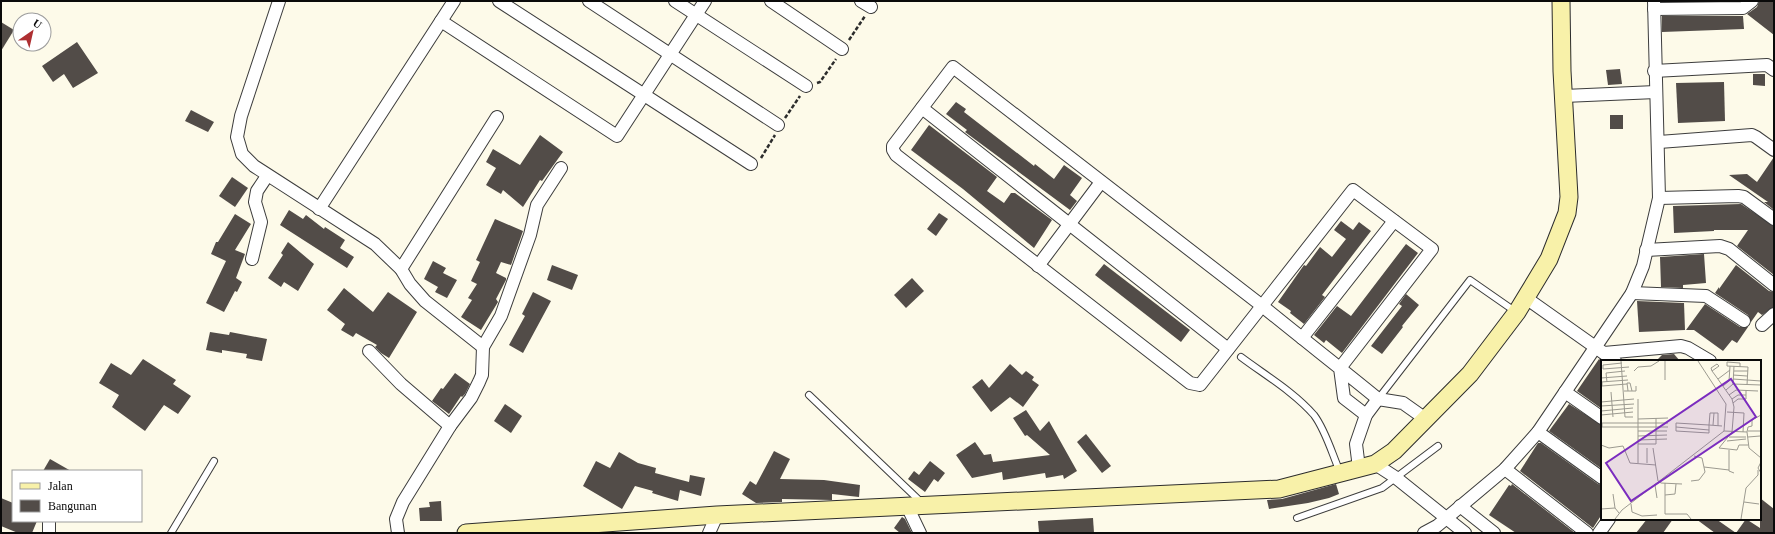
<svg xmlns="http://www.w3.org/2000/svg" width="1775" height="534" font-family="Georgia,serif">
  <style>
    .building { fill: #524c48 }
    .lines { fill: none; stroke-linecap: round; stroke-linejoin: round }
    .lane-casing { stroke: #3d3d3d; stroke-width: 8 }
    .street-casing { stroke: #3d3d3d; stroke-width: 14 }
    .secondary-casing { stroke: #2c2c2c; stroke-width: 19 }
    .path { stroke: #2c2c2c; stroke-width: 2.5; stroke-dasharray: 4 2; stroke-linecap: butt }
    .lane { stroke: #fff; stroke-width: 6 }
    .street { stroke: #fff; stroke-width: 12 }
    .secondary { stroke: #f8f1a9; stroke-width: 17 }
    .inset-road { fill: none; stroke: #9c9a90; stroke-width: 1 }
    .view { fill: #7b2cbf; fill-opacity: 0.15; stroke: #7b2cbf; stroke-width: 2 }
    .inset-edge { fill: none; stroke: #0a0a0a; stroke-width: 2 }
  </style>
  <rect width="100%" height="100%" fill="#fdfae9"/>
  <g class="building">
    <path d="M1759,1H1774V35L1747,14L1757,7Z"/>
    <path d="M1743,16L1744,29L1662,32V16Z"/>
    <path d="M1,22L14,30L1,51Z"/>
    <path d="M77,42L98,73L73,88L64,74L53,82L42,66Z"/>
    <path d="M1620,69L1622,84L1608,85L1606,70Z"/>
    <path d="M1753,74H1765V86L1753,85Z"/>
    <path d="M1724,82L1725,121L1678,123L1676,83Z"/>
    <path d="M956,102L966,109L964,112L1034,166L1035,164L1054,179L1064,165L1082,178L1070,195L1077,201L1070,210L965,132L967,130L946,114Z"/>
    <path d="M191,110L214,122L208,132L185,121Z"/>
    <rect x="1610" y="115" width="13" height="14"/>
    <path d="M929,125L997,177L987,191L1004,203L1011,193H1015L1052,220L1034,248L963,189L911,150Z"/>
    <path d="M540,135L563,152L542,181L540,180L523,207L503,190L501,194L486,185L496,168L486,162L493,149L520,165Z"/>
    <path d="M1774,157V210L1764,202H1768L1729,175L1747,174L1757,182Z"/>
    <path d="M232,177L248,188L235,207L219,196Z"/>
    <path d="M1741,204L1774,226V275L1737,246L1748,230H1714V231L1674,233L1673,206Z"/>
    <path d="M289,210L303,219L306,215L324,229L325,227L345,240L340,248L354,257L347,268L280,225Z"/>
    <path d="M939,213L948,219L936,236L927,229Z"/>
    <path d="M235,214L251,224L235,250L245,254L236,278L242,282L237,292L235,291L224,312L206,303L226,261L211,254L216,242H218Z"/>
    <path d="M495,219L523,231L511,265L501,262L496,273L506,278V280L496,299L498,302L481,330L461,317L472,300L468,298L477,284L471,281L480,262L476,260Z"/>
    <path d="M1341,221L1353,230L1359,222L1371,231L1322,295L1325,297L1304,324L1290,313L1291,311L1278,302L1304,265L1306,266L1320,247L1332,257L1346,239L1334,230Z"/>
    <path d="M288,242L314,264L298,291L284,282L281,287L268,278L283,255L281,253Z"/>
    <path d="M1406,244L1418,253L1342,353L1326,340L1324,343L1314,335L1337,306L1351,316Z"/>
    <path d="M1704,254L1706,283L1683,285V288L1661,287L1660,257Z"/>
    <path d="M433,261L446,268L443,273L457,280L447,298L435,292L438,287L424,279Z"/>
    <path d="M1104,264L1190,330L1181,342L1095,275Z"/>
    <path d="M552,265L578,275L572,290L547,280Z"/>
    <path d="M1736,265L1769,291L1774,292V307L1762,315L1758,312L1751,322L1748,315L1715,293L1719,287V289Z"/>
    <path d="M912,278L924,291L906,308L894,295Z"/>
    <path d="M344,288L373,312L388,292L417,312L389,358L381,353L375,347L377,345L356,333L353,337L341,330L345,324L327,310Z"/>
    <path d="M533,292L551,301L523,353L509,345L525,316L522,314Z"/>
    <path d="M1406,294L1419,305L1402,326L1403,327L1382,354L1371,346L1402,306L1399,304Z"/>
    <path d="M1637,301L1684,303L1685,330L1639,332Z"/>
    <path d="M1705,304L1740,327H1748L1737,343L1732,340L1723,351L1694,330H1686Z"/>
    <path d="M210,332L229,335L230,332L267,339L262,361L246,358L247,354L222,350V353L206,350Z"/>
    <path d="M1674,354L1680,361H1656L1662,355Z"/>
    <path d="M143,359L176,380L173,384L191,396L178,414L164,405L145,431L112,407L119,395L99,383L111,363L131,375Z"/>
    <path d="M1599,359L1602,361V409L1577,391Z"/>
    <path d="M1010,364L1022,375L1026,371L1034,377L1032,380L1039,385L1023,407L1010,397L991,412L972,387L982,379L989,388Z"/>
    <path d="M455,373L470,384L465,394L462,397L461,396L449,414L432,401L441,388L443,389Z"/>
    <path d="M505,404L522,416L511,433L494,421Z"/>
    <path d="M1569,404L1602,425V469L1549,431Z"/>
    <path d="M1026,410L1040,431L1049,421L1077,471L1064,479L1063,475L1046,478L1045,473L1003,480L1002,472L972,478L956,455L975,442L984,455L991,454L993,462L1050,455L1027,435L1025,436L1013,418Z"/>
    <path d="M1086,434L1111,466L1102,473L1077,442Z"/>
    <path d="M1538,443H1541L1598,484L1602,485V514L1593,528L1520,471Z"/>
    <path d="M774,451L790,459L780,479L824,480L860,485L859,497L832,494V500L782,499V502L756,503L742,494L750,481L756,485Z"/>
    <path d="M619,452L638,463L656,468L655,473L689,482L690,475L705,478L701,496L680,490L678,501L652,493L653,491L635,486L622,509L583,486L596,461L610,468Z"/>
    <path d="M50,459L71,471H43Z"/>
    <path d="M930,461L945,473L938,482L934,479L925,492L908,479L914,471L919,475Z"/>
    <path d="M1336,484L1339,494L1329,498L1308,503L1269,509L1267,500L1282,499Z"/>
    <path d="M1512,484L1575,533H1516L1489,515L1509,485L1511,486Z"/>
    <path d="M1,498L13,503V521H37L32,533H18L1,526Z"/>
    <path d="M1760,498L1774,509V533H1715L1696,519H1716L1736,533L1746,519L1760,528Z"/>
    <path d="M441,501L442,521H420L419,508L430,507L429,502Z"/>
    <path d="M902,517L905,519L912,533H900L894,528Z"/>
    <path d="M1093,518L1094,533H1039L1038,521Z"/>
    <path d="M1647,519H1673L1663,533H1636Z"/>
  </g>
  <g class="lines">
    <defs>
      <g id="lane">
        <path d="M1241,357C1265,375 1294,392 1314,415C1326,431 1332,454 1340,472"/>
        <path d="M809,395L922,503"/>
        <path d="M1378,399L1470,280L1516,312"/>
        <path d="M1297,518L1382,488L1438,446"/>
        <path d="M171,533L214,461"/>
      </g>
      <g id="street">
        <path d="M279,1L241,116L237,137L242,154L254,166L375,244L401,269L410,284L425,301L483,347"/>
        <path d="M499,1L751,164"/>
        <path d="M589,1L778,125"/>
        <path d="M675,1L806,86"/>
        <path d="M771,1L842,49"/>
        <path d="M861,1L871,7"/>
        <path d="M1654,9L1743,8L1752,1"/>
        <path d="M441,21L617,136L705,1"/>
        <path d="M1654,71L1767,65L1774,70"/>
        <path d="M1564,96L1656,92"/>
        <path d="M922,108L1228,349"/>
        <path d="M1659,142L1752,135L1756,137L1774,150"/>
        <path d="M1659,198L1738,196L1744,197L1774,219"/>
        <path d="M319,209L454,1"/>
        <path d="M1646,250L1720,246L1729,249L1774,285"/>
        <path d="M252,259L261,222L255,202L257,191L267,176"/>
        <path d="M1038,266L1101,182"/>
        <path d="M401,269L497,117"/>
        <path d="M1632,293L1706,296L1744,321"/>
        <path d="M1526,298L1615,361"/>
        <path d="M1762,325L1774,314"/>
        <path d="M1302,338L1394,221"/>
        <path d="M369,351L401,384L450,426"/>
        <path d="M1604,353L1681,346L1688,348L1710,361"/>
        <path d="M1565,392L1602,418"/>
        <path d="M1366,415L1344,398L1340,368L1432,249L1353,190L1200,385L1190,383L896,155L893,150V146L953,67L1261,305C1300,337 1339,367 1378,399"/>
        <path d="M1538,432L1602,478"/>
        <path d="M1375,464L1395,477L1465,533"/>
        <path d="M1359,468L1356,444L1366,415L1378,399L1403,403L1427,420"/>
        <path d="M1505,469L1587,533"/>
        <path d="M907,506L920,533"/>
        <path d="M1460,506L1494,533"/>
        <path d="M49,522V533"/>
        <path d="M398,533L396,519L403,502L450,426L471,398L479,382L482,375L483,347L501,316L530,235L537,205L561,168"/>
        <path d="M709,533L717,515"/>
        <path d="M1424,533L1437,526L1505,469L1538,432L1632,293L1643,266L1659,198L1654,1"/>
        <path d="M1599,533L1609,519"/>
      </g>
      <path id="secondary" d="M466,533L717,515L1279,489L1375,464L1394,451L1470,374L1517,312L1549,259L1567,213L1569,197L1562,71L1561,1"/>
    </defs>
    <use href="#lane" class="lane-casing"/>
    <use href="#street" class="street-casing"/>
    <use href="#secondary" class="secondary-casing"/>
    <g class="path">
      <path d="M849,40L865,16"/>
      <path d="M817,83L820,82L836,59"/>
      <path d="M785,118L800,96"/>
      <path d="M761,158L775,135"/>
    </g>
    <use href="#lane" class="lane"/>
    <use href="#street" class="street"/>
    <use href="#secondary" class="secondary"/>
  </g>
  <g transform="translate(1601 360)">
    <rect width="160" height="160" fill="#fdfae9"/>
    <path class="inset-road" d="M20,1L24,57H32M64,1V20M21,3L2,5V9L28,7M139,7V3L126,2V6L147,7L146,25M33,11L37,7L50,6L58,1M111,11L118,6L116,4L110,8L111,11L114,15L131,39L133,47L131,72L118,88M133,11H147M132,15L146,16M0,18L26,16M117,19L129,10M132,19L160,21M0,22L27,20M1,22V26L26,24M6,22L5,13L24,11M132,24L133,6M122,26L128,21L129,6M125,30L132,24L160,25V21M23,31H35V26M27,31L26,23H29L31,31M10,32L12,57M128,35L135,30L157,31M37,39V103M131,39L137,35H145M0,42L33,39M132,43L137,39H145V30M0,46L33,44M0,51L32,48M126,52L143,53L142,72M0,55L32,52M37,59L67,58M112,65L113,53M117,66V53H109L108,65V73L75,71V63L108,65L121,66M67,67H1V63H67M75,67L108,70M37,71H66M123,71L146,72L148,88L160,98M147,71H160M146,72L147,67L151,66V60L160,55M37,76L66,75M128,77H145M147,77L159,76M37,80L66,79M126,81L145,79M37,84H55V58M0,85L8,88L22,86L29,103L55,105M46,88V103M52,88L57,121L60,123L81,124M118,88L136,90L138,85H147M128,90V111L133,113M160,102L157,108L160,113M103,107L128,110M90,121L98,120L104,112L101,98L93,96M64,123V154H86L90,159M54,125L56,138M12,134L14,148L18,153M64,135L74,134L75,124M143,142L158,144M30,144L31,152L41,156L56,155M0,149L14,148M14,159L21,150L123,71L125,44L97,1M140,159L145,128L157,115V110"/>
    <path class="view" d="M130,19L155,57L30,141L5,103Z"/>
    <rect width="160" height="160" class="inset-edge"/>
  </g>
  <rect width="1775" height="534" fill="none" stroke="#0a0a0a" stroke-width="4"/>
  <rect x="12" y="470" width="130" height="52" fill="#ffffff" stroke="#9d9d9d"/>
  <rect x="20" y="483" width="20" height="6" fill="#f8f1a9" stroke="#9d9d9d"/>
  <text x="48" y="490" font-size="12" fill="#0a0a0a">Jalan</text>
  <rect x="20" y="500" width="20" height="12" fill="#524c48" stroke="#9d9d9d"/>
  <text x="48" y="510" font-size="12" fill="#0a0a0a">Bangunan</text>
  <g transform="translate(32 32) rotate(34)"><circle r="19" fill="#ffffff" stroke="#9d9d9d"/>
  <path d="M0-3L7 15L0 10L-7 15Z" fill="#ae2f32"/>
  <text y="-6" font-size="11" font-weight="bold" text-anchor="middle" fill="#0a0a0a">U</text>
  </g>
</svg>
